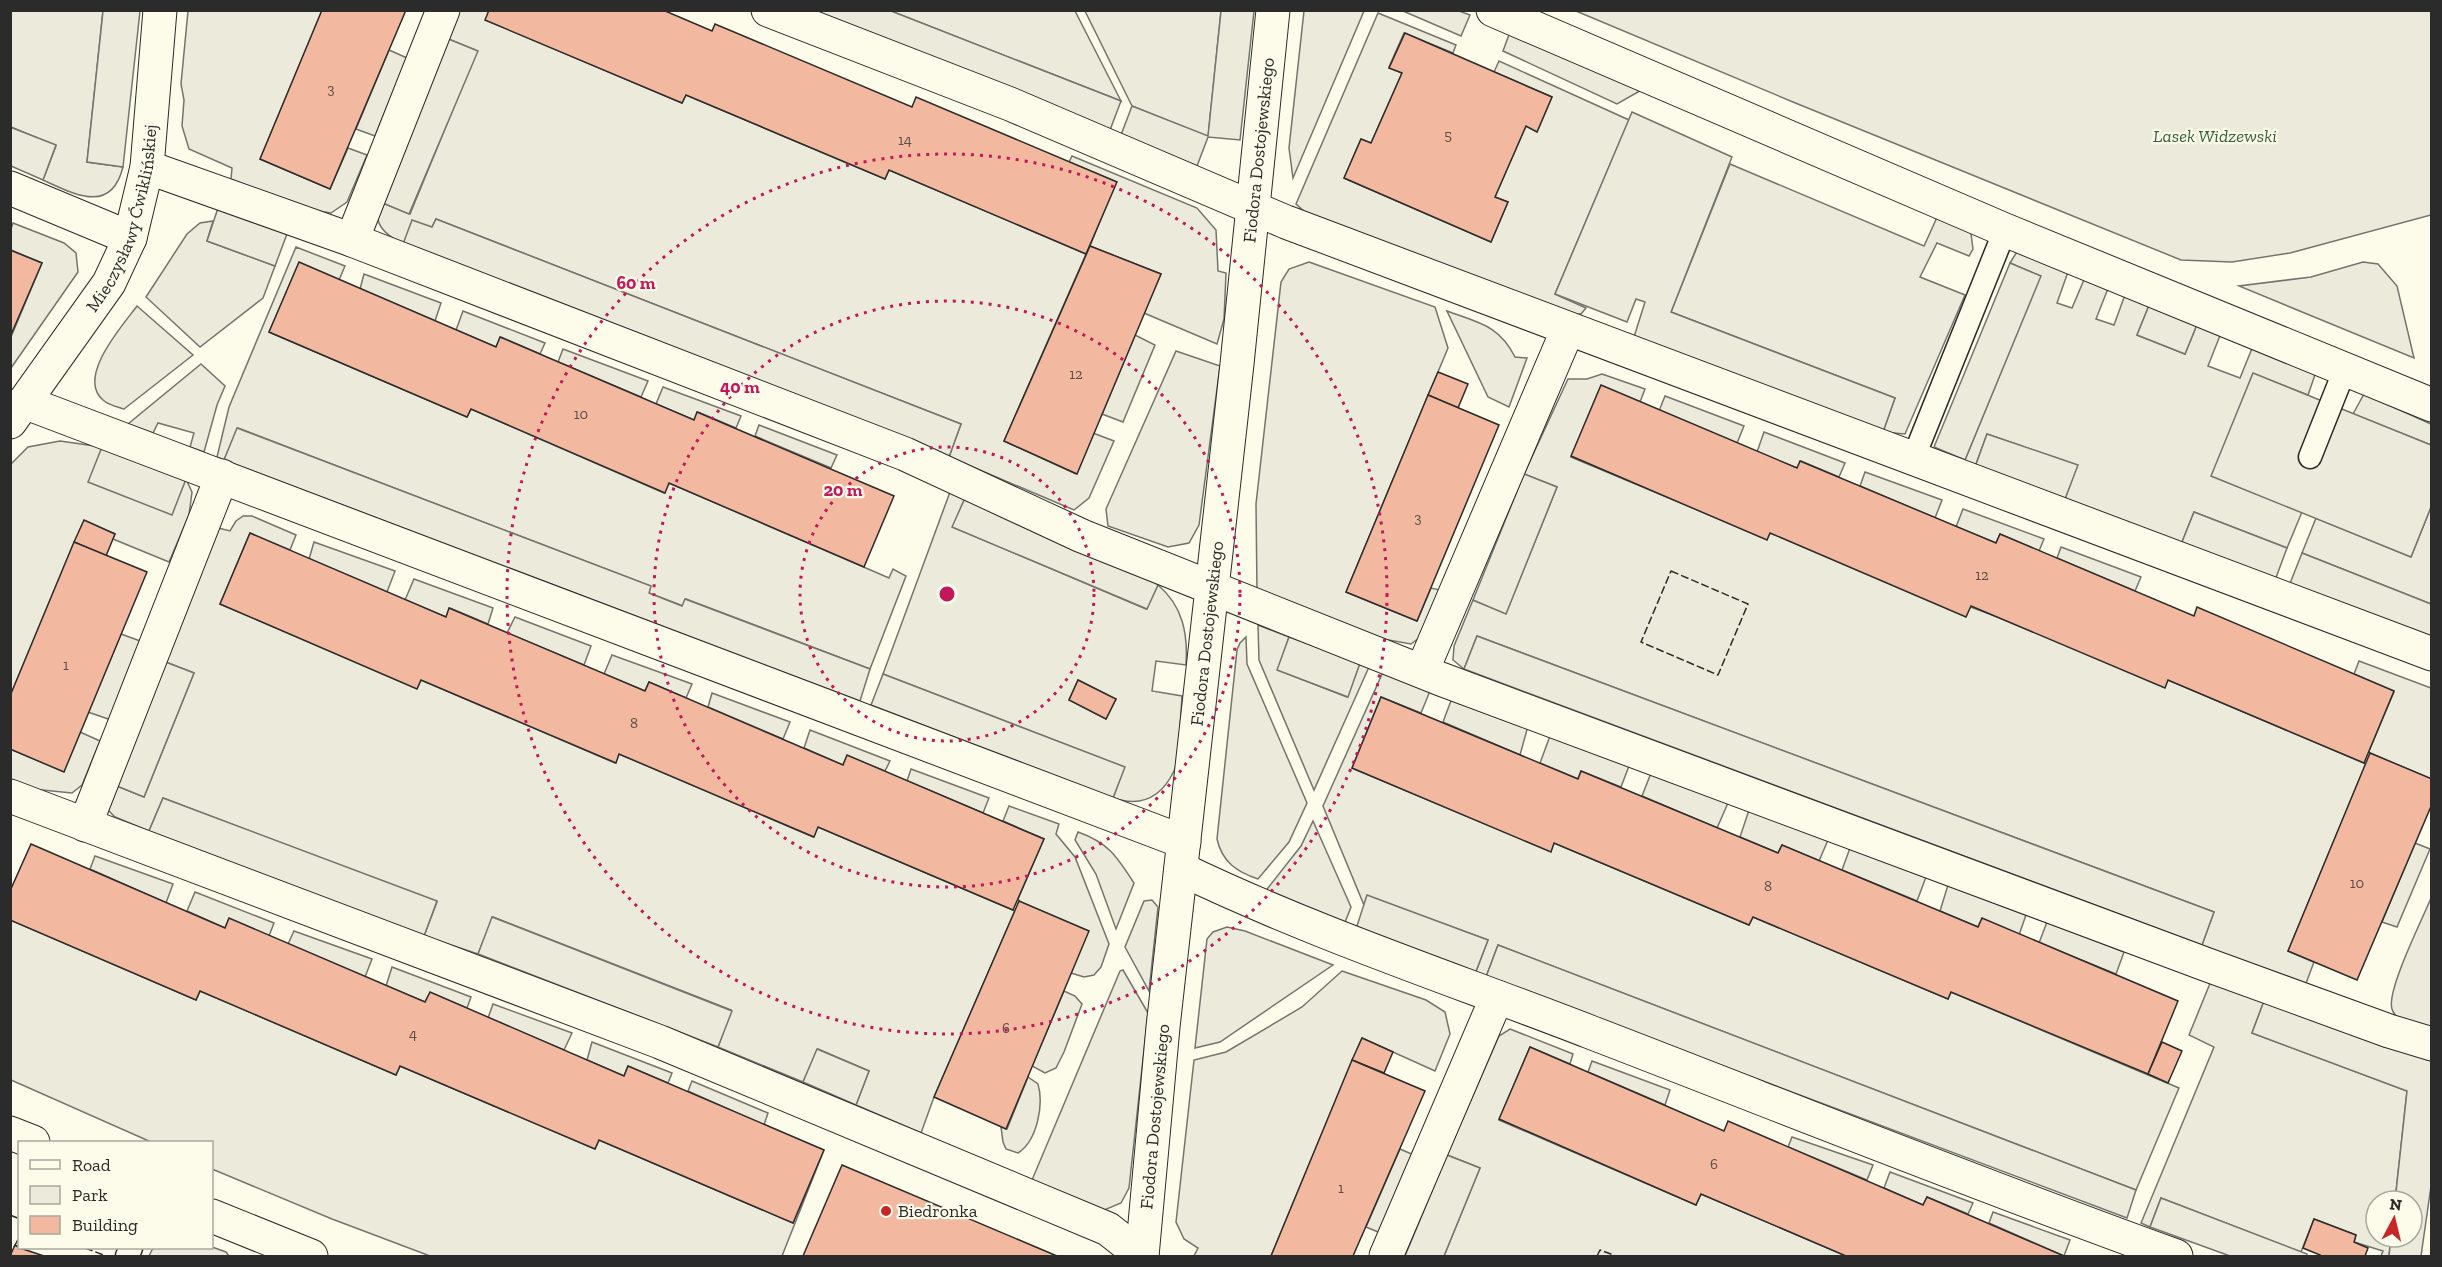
<svg xmlns="http://www.w3.org/2000/svg" width="2442" height="1267" font-family="'Zilla Slab',serif">
  <style>
    .green { fill: #ecebdb; stroke: #74746e; stroke-width: 1.5; fill-rule: evenodd }
    .parking { fill: #eceadb; stroke: #74746e; stroke-width: 1.5 }
    .building { fill: #f2b8a0; stroke: #2b2b2b; stroke-width: 1.5 }
    .lines { fill: none; stroke-linecap: round; stroke-linejoin: round }
    .lane-casing { stroke: #2b2b2b; stroke-width: 25 }
    .street-casing { stroke: #2b2b2b; stroke-width: 35 }
    .lane { stroke: #fdfbea; stroke-width: 22 }
    .street { stroke: #fdfbea; stroke-width: 33 }
    .fence { stroke: #2b2b2b; stroke-width: 1.5; stroke-dasharray: 8 3; stroke-linecap: butt }
    .ring { fill: none; stroke: #c2185b; stroke-width: 3; stroke-dasharray: 3 6 }
    .poi-dot { fill: #c62828; stroke: #fdfbea; stroke-width: 2 }
    .labels { text-anchor: middle; dominant-baseline: central; stroke-width: 4.5; stroke-linejoin: round; paint-order: stroke }
    .number-label { font-size: 15px; fill: #5d4e48 }
    .park-label { font-size: 18px; font-style: italic; fill: #34623c; stroke: #fdfbea }
    .street-label { font-size: 18px; fill: #2b2b2b; stroke: #fdfbea }
    .poi-label { font-size: 18px; fill: #2b2b2b; stroke: #fdfbea; text-anchor: start }
    .centre { fill: #c2185b; stroke: #fdfbea; stroke-width: 3 }
    .ring-label { font-size: 18px; text-anchor: middle; font-weight: bold; fill: #c2185b; stroke: #fdfbea; stroke-width: 4.5; stroke-linejoin: round; paint-order: stroke }
  </style>
  <rect width="100%" height="100%" fill="#fdfbea"/>
  <g class="green">
    <path d="M10,11H103L87,162L123,167C111,215 74,194 43,180L56,146L11,127Z"/>
    <path d="M188,11H322L260,159L330,189L348,148L367,155L347,202L331,213L301,208L231,179L232,168L189,149L182,126L184,100L181,84Z"/>
    <path d="M457,11H489L486,20L682,103L686,95L885,179L889,170L1086,254L1004,441L1076,474L1093,433L1114,441L1089,498L1074,510L949,457L961,424L436,219L432,227L403,244C383,234 373,223 378,201L410,214L477,51L446,38Z"/>
    <path d="M891,11H1075L1121,101Z"/>
    <path d="M1085,11H1221L1208,137L1132,106Z"/>
    <path d="M1304,11H1364L1293,178L1289,148Z"/>
    <path d="M1403,11H1459L1470,15L1461,36Z"/>
    <path d="M1576,11H2431V215L2290,253L2232,262L2181,260L1793,102Z"/>
    <path d="M1378,13L1456,45L1453,53L1404,33L1389,67L1402,73L1371,143L1361,139L1344,178L1491,242L1508,202L1495,197L1526,126L1537,132L1552,97L1494,72L1499,61L1629,120L1555,294L1586,308L1581,314H1573L1305,212L1296,204Z"/>
    <path d="M1510,32L1645,88L1617,104L1503,51Z"/>
    <path d="M389,50L407,58L375,136L356,129Z"/>
    <path d="M1072,156L1197,208L1216,230L1218,271L1226,273L1224,319L1217,344L1144,313L1161,274L1090,246L1116,182L1069,162Z"/>
    <path d="M1730,164L1924,246L1939,213L1970,226L1973,249L1969,256L1937,243L1920,277L1965,295L1905,434L1883,432L1895,398L1671,312Z"/>
    <path d="M213,221L207,241L275,266L263,298L200,347L146,297L187,234L200,223Z"/>
    <path d="M13,223L64,243L76,253L78,272L11,368V337L42,263L11,250V229Z"/>
    <path d="M296,247L345,266L339,280L299,263L269,332L467,417L471,409L664,493L669,483L889,578L893,569L906,576L870,669L686,599L683,606L649,593L650,586L238,428L224,460L217,457L229,407Z"/>
    <path d="M2018,250L2069,269L2057,303L2072,308L2086,275L2109,286L2096,319L2114,325L2126,292L2150,303L2137,335L2185,354L2198,322L2221,333L2208,366L2240,378L2253,346L2316,372L2308,395L2253,374L2212,476L2302,512L2287,548L2194,512L2180,547L2065,499L2077,465L1987,434L1975,467L1965,460L2040,276L2010,263Z"/>
    <path d="M1309,262L1435,307L1448,348L1346,592L1417,621L1431,588L1444,591L1427,632L1411,644L1383,639L1257,591L1256,504L1281,282L1289,269Z"/>
    <path d="M2363,262L2378,264L2397,286L2414,358L2239,286L2311,277Z"/>
    <path d="M364,274L441,303L435,321L360,289Z"/>
    <path d="M137,306L193,355L124,409C118,407 108,405 103,400C76,377 123,325 137,306Z"/>
    <path d="M463,311L545,343L540,354L501,337L496,347L456,330Z"/>
    <path d="M1447,311C1479,323 1499,325 1515,357L1527,358L1509,407L1488,397Z"/>
    <path d="M1135,335L1155,345L1123,422L1102,414Z"/>
    <path d="M563,349L648,381L641,397L558,362Z"/>
    <path d="M1176,351L1220,366L1199,525L1189,543L1168,547L1108,526L1106,509Z"/>
    <path d="M201,364L225,386L217,405L204,452L190,447L194,433L158,423L153,433L128,424Z"/>
    <path d="M1602,374L1645,389L1640,402L1601,386L1571,457L1767,539L1770,533L2168,680L2366,764L2288,951L2314,962L2305,986L2202,945L2214,912L1477,636L1464,669L1453,660L1454,646L1473,600L1506,613L1557,487L1524,474L1568,379H1587Z"/>
    <path d="M663,387L741,416L736,428L698,412L694,420L656,404Z"/>
    <path d="M2364,394L2431,424V445L2353,414Z"/>
    <path d="M1665,396L1744,426L1737,443L1659,411Z"/>
    <path d="M759,425L837,455L831,468L755,436Z"/>
    <path d="M1764,432L1845,463L1839,477L1801,461L1797,468L1757,452Z"/>
    <path d="M60,441L102,447L171,514L186,479L192,492L189,515L169,562L113,539L115,534L84,521L11,695V464L28,447Z"/>
    <path d="M1865,472L1942,500L1935,518L1860,486Z"/>
    <path d="M950,492L965,498L953,527L1146,609L1158,585C1183,606 1188,634 1186,665L1156,661L1152,691L1182,696C1181,711 1179,761 1174,771C1161,798 1140,807 1113,798L1124,767L883,674ZM1078,680L1116,699L1106,719L1069,700Z"/>
    <path d="M2431,507V604L2302,553L2316,518L2411,557Z"/>
    <path d="M1963,509L2044,539L2039,551L2000,534L1996,543L1956,527Z"/>
    <path d="M243,516H252L296,535L290,550L250,533L220,604L417,688L421,680L615,763L619,754L813,837L818,827L1015,911L934,1097L921,1133L856,1105L869,1071L818,1049L803,1082L718,1047L731,1010L493,917L478,954L424,936L437,902L163,798L149,831L115,817L108,810L112,784L144,797L194,673L163,661L218,528L230,531L236,521Z"/>
    <path d="M314,542L395,571L387,592L309,559Z"/>
    <path d="M2061,547L2141,577L2135,591L2057,558Z"/>
    <path d="M414,579L493,608L488,624L450,608L446,617L405,600Z"/>
    <path d="M515,617L591,646L584,665L507,633Z"/>
    <path d="M1258,625L1289,637L1278,670L1347,697L1360,663L1369,667L1314,790L1259,660Z"/>
    <path d="M121,634L143,642L111,720L88,712Z"/>
    <path d="M1246,637L1247,664L1307,803L1289,842L1258,879C1237,872 1222,862 1217,839L1237,650L1240,643Z"/>
    <path d="M612,655L692,684L686,698L649,682L645,691L604,674Z"/>
    <path d="M2359,661L2431,688V779L2370,753L2369,751L2394,692L2354,674Z"/>
    <path d="M1383,672L1430,691L1421,713L1381,697L1352,768L1550,851L1554,843L1749,925L1753,917L1948,999L1951,992L2179,1088L2136,1190L1498,945L1486,977L1475,974L1488,940L1367,896L1364,905L1323,806Z"/>
    <path d="M712,693L790,722L783,739L708,707Z"/>
    <path d="M1452,698L1528,726L1520,755L1443,722Z"/>
    <path d="M810,730L890,761L885,771L847,756L843,765L804,748Z"/>
    <path d="M80,732L100,741L82,785L72,793L22,788L11,783L10,749L63,771Z"/>
    <path d="M1550,736L1629,766L1621,787L1581,771L1578,779L1540,763Z"/>
    <path d="M911,769L989,798L983,813L907,781Z"/>
    <path d="M1651,773L1728,803L1717,828L1642,796Z"/>
    <path d="M1009,806L1059,824L1056,834L1075,857L1109,944L1101,967L1094,975L1084,977L1071,973L1018,899L1044,839L1003,821Z"/>
    <path d="M1749,810L1828,840L1819,861L1782,845L1778,853L1740,837Z"/>
    <path d="M1313,821L1351,907L1344,925L1264,893L1301,846Z"/>
    <path d="M1078,832C1109,843 1117,857 1134,883L1116,929L1096,874L1075,840Z"/>
    <path d="M2415,843L2430,849L2397,927L2382,922Z"/>
    <path d="M1850,848L1926,877L1917,901L1842,870Z"/>
    <path d="M95,856L173,884L166,903L90,869Z"/>
    <path d="M1948,885L2026,915L2019,935L1982,919L1978,927L1940,911Z"/>
    <path d="M195,892L274,923L269,936L229,919L225,928L187,911Z"/>
    <path d="M2431,898V1031C2419,1026 2396,1023 2392,1009C2386,991 2423,918 2431,898Z"/>
    <path d="M1152,900L1158,907L1149,991L1125,947L1144,901Z"/>
    <path d="M11,920L196,1000L200,991L396,1075L400,1066L595,1149L599,1140L793,1223L824,1150L782,1256H430L332,1219L212,1169V1142H151L11,1080Z"/>
    <path d="M2047,922L2124,952L2116,974L2039,943Z"/>
    <path d="M1227,927L1245,931L1333,965L1220,1042L1195,1048L1207,939L1213,932Z"/>
    <path d="M294,931L372,959L365,977L288,944Z"/>
    <path d="M392,967L471,997L467,1008L430,993L425,1002L386,986Z"/>
    <path d="M1123,970L1148,1013L1129,1188L1121,1203L1102,1211L1032,1180L1120,971Z"/>
    <path d="M1342,971L1426,1000L1445,1012L1450,1034L1435,1071L1362,1038L1271,1256H1194L1198,1248L1184,1239L1176,1222L1194,1060L1226,1052L1302,1007Z"/>
    <path d="M2211,981L2264,1001L2252,1033L2407,1091L2395,1201H2376V1237H2391L2389,1256H2381L2383,1251L2354,1242L2356,1235L2314,1219L2301,1252L2161,1198L2150,1227L2141,1223L2214,1047L2189,1035Z"/>
    <path d="M1064,991L1075,996L1082,1004L1064,1052L1056,1068L1045,1073L1032,1066Z"/>
    <path d="M493,1004L572,1033L564,1050L488,1018Z"/>
    <path d="M1510,1029L1573,1054L1570,1064L1530,1047L1499,1120L1696,1205L1701,1194L1846,1256H1444L1480,1168L1447,1155L1499,1036Z"/>
    <path d="M592,1042L672,1073L668,1083L628,1066L624,1076L587,1060Z"/>
    <path d="M1592,1061L1670,1090L1665,1105L1588,1072Z"/>
    <path d="M1028,1077L1038,1084C1044,1105 1037,1141 1018,1153L1006,1149L1003,1142L1001,1127L1007,1129Z"/>
    <path d="M692,1081L768,1113L764,1125L688,1091Z"/>
    <path d="M1792,1137L1873,1165L1867,1180L1788,1147Z"/>
    <path d="M1400,1149L1416,1156L1383,1234L1366,1227Z"/>
    <path d="M1890,1172L1973,1203L1968,1214L1927,1197L1923,1205L1884,1188Z"/>
    <path d="M1993,1212L2070,1240L2064,1256L1989,1223Z"/>
    <path d="M212,1247L226,1252L229,1256H149L153,1248Z"/>
  </g>
  <g class="parking">
    <path d="M103,11H140L123,167L87,162Z"/>
    <path d="M803,11H891L1121,101L1110,130Z"/>
    <path d="M1221,11H1254L1240,140L1208,137L1197,166L1121,135L1132,106L1208,136Z"/>
    <path d="M446,38L478,51L409,214L378,201Z"/>
    <path d="M1632,112L1732,157L1671,312L1895,398L1883,432L1634,337L1645,302L1636,299L1627,322L1555,294Z"/>
    <path d="M10,127L56,145L43,180L11,166Z"/>
    <path d="M218,208L287,234L275,266L207,241Z"/>
    <path d="M436,219L961,424L949,457L403,244L412,220L432,227Z"/>
    <path d="M2010,263L2041,276L1965,460L1934,447Z"/>
    <path d="M2150,303L2198,322L2185,354L2137,335Z"/>
    <path d="M2253,373L2431,445V507L2411,557L2211,476Z"/>
    <path d="M237,428L651,586L649,593L682,606L685,599L870,669L860,701L224,460Z"/>
    <path d="M1987,434L2078,465L2065,499L1975,467Z"/>
    <path d="M102,447L186,479L172,515L88,482Z"/>
    <path d="M1524,474L1557,487L1506,614L1473,600Z"/>
    <path d="M965,498L1140,570L1158,585L1147,609L952,527Z"/>
    <path d="M2194,512L2287,548L2274,583L2180,547Z"/>
    <path d="M2302,553L2431,604V642L2289,586Z"/>
    <path d="M1477,636L2214,912L2202,945L1464,669Z"/>
    <path d="M1289,637L1360,663L1348,697L1277,670Z"/>
    <path d="M163,661L194,673L144,797L112,784Z"/>
    <path d="M883,674L1125,767L1113,798L871,705Z"/>
    <path d="M163,798L437,901L424,936L149,831Z"/>
    <path d="M1367,895L1488,940L1475,974L1356,929Z"/>
    <path d="M492,917L732,1011L718,1047L478,954Z"/>
    <path d="M1498,945L2136,1190L2127,1218L1486,977Z"/>
    <path d="M2264,1001L2431,1061L2432,1179L2421,1256H2389L2391,1237H2412V1201H2395L2407,1091L2252,1033Z"/>
    <path d="M817,1049L869,1071L856,1105L803,1082Z"/>
    <path d="M1447,1155L1480,1168L1444,1256H1405Z"/>
    <path d="M2161,1198L2307,1254V1256H2230L2150,1227Z"/>
  </g>
  <g class="building">
    <path d="M322,10H406L330,189L260,159Z"/>
    <path d="M489,10H663L712,31L715,24L912,107L916,97L1117,182L1086,254L889,170L885,179L686,95L682,103L485,20Z"/>
    <path d="M1405,33L1552,97L1537,132L1526,126L1495,197L1508,202L1491,242L1344,178L1361,139L1371,143L1402,73L1389,68Z"/>
    <path d="M1090,246L1161,274L1077,474L1004,441Z"/>
    <path d="M10,250L42,263L10,337Z"/>
    <path d="M299,262L496,347L500,337L694,420L697,412L894,496L864,567L669,483L665,493L471,409L467,417L269,332Z"/>
    <path d="M1438,372L1468,384L1458,408L1428,395Z"/>
    <path d="M1601,385L1797,468L1800,461L1996,543L2000,534L2194,616L2197,607L2394,691L2364,763L2168,680L2165,688L1971,606L1966,617L1770,533L1767,540L1571,456Z"/>
    <path d="M1428,395L1499,425L1417,621L1346,592Z"/>
    <path d="M84,520L115,534L106,556L74,542Z"/>
    <path d="M250,533L446,617L449,608L645,691L649,682L843,765L847,755L1044,839L1013,910L818,827L814,837L619,754L616,763L421,680L417,689L220,604Z"/>
    <path d="M74,542L147,572L64,772L10,749V696Z"/>
    <path d="M1078,680L1116,699L1106,719L1069,700Z"/>
    <path d="M1381,697L1578,779L1581,771L1778,853L1782,845L1978,927L1982,918L2178,1001L2148,1074L1951,992L1948,999L1753,917L1749,925L1554,843L1551,852L1352,768Z"/>
    <path d="M2370,753L2432,779V804L2357,980L2288,951Z"/>
    <path d="M31,844L225,928L229,918L425,1002L430,992L624,1076L628,1066L824,1150L793,1223L599,1140L595,1149L400,1066L396,1075L200,991L196,1000L10,920V891Z"/>
    <path d="M1019,901L1089,931L1006,1129L934,1097Z"/>
    <path d="M1362,1038L1393,1052L1384,1073L1352,1060Z"/>
    <path d="M2162,1042L2182,1051L2168,1083L2148,1074Z"/>
    <path d="M1530,1047L1724,1131L1728,1121L1923,1205L1927,1197L2064,1256H1846L1701,1194L1696,1205L1499,1119Z"/>
    <path d="M1352,1060L1425,1091L1353,1256H1271Z"/>
    <path d="M842,1165L1057,1256H803Z"/>
    <path d="M2314,1219L2356,1235L2354,1242L2368,1248L2365,1256H2319L2320,1255L2303,1248Z"/>
    <path d="M15,1245L20,1248L44,1256H10Z"/>
  </g>
  <g class="lines">
    <defs>
      <g id="lane">
        <path d="M2310,457L2345,369"/>
        <path d="M1913,459L2005,230"/>
        <path d="M127,1256L131,1248"/>
      </g>
      <g id="street">
        <path d="M768,10L1010,104L1286,222L2432,654"/>
        <path d="M1493,10L2005,230L2432,405"/>
        <path d="M147,167L352,240L905,454L1082,536L1438,678L2205,964L2389,1031L2432,1044"/>
        <path d="M10,188L130,238"/>
        <path d="M352,240L443,10"/>
        <path d="M24,402L1184,842"/>
        <path id="s1" d="M10,422L109,283L130,238L147,167L160,10"/>
        <path d="M1422,671L1568,329"/>
        <path d="M10,796L660,1042L1108,1229L1142,1256"/>
        <path d="M85,825L222,476"/>
        <path d="M1181,869C1314,933 1453,979 1590,1032C1785,1107 1979,1185 2176,1256"/>
        <path d="M10,1133L33,1142"/>
        <path d="M212,1216L311,1256"/>
        <path id="s2" d="M1142,1256L1163,1027L1237,364L1273,10"/>
        <path d="M1386,1256L1497,997"/>
      </g>
    </defs>
    <use href="#lane" class="lane-casing"/>
    <use href="#street" class="street-casing"/>
    <use href="#lane" class="lane"/>
    <use href="#street" class="street"/>
    <g class="fence">
      <path d="M1671,571L1748,604L1718,675L1641,642Z"/>
      <path d="M10,1215L20,1219"/>
      <path d="M14,1247L20,1236"/>
      <path d="M85,1248L106,1256"/>
      <path d="M1597,1256L1600,1250L1616,1256"/>
    </g>
  </g>
  <g class="ring">
    <circle cx="947" cy="594" r="147"/>
    <circle cx="947" cy="594" r="293"/>
    <circle cx="947" cy="594" r="440"/>
  </g>
  <circle class="poi-dot" cx="886" cy="1211" r="6"/>
  <g class="labels">
    <g class="number-label">
      <text x="331" y="89">3</text>
      <text x="1448" y="135">5</text>
      <text x="905" y="140">14</text>
      <text x="1076" y="374">12</text>
      <text x="581" y="414">10</text>
      <text x="1418" y="518">3</text>
      <text x="1982" y="575">12</text>
      <text x="66" y="665">1</text>
      <text x="634" y="723">8</text>
      <text x="2357" y="883">10</text>
      <text x="1768" y="886">8</text>
      <text x="1006" y="1028">6</text>
      <text x="413" y="1034">4</text>
      <text x="1714" y="1164">6</text>
      <text x="1341" y="1188">1</text>
    </g>
    <g class="park-label">
      <text x="2215" y="136">Lasek Widzewski</text>
    </g>
    <g class="street-label">
      <text stroke="none"><textPath href="#s2" startOffset="1112">Fiodora Dostojewskiego</textPath></text>
      <text stroke="none"><textPath href="#s1" startOffset="237">Mieczysławy Ćwiklińskiej</textPath></text>
      <text stroke="none"><textPath href="#s2" startOffset="626">Fiodora Dostojewskiego</textPath></text>
      <text stroke="none"><textPath href="#s2" startOffset="140">Fiodora Dostojewskiego</textPath></text>
    </g>
    <g class="poi-label">
      <text x="898" y="1211">Biedronka</text>
    </g>
  </g>
  <circle cx="947" cy="594" r="9" class="centre"/>
  <g class="ring-label">
    <text x="636" y="289">60 m</text>
    <text x="740" y="393">40 m</text>
    <text x="843" y="496">20 m</text>
  </g>
  <rect width="2442" height="1267" fill="none" stroke="#2b2b2b" stroke-width="24"/>
  <rect x="18" y="1141" width="195" height="108" fill="#fdfbea" stroke="#a9a89e" stroke-width="1.5"/>
  <rect x="30" y="1160" width="30" height="9" fill="#fdfbea" stroke="#a9a89e" stroke-width="1.5"/>
  <text x="72" y="1171" font-size="18" fill="#2b2b2b">Road</text>
  <rect x="30" y="1186" width="30" height="18" fill="#ecebdb" stroke="#a9a89e" stroke-width="1.5"/>
  <text x="72" y="1201" font-size="18" fill="#2b2b2b">Park</text>
  <rect x="30" y="1216" width="30" height="18" fill="#f2b8a0" stroke="#a9a89e" stroke-width="1.5"/>
  <text x="72" y="1231" font-size="18" fill="#2b2b2b">Building</text>
  <g transform="translate(2394 1219) rotate(7)"><circle r="28" fill="#fdfbea" stroke="#a9a89e" stroke-width="1.5"/>
  <path d="M0-4.5L10 22L0 15L-10 22Z" fill="#c62828"/>
  <text y="-9" font-size="16" font-weight="bold" text-anchor="middle" fill="#2b2b2b">N</text>
  </g>
</svg>
